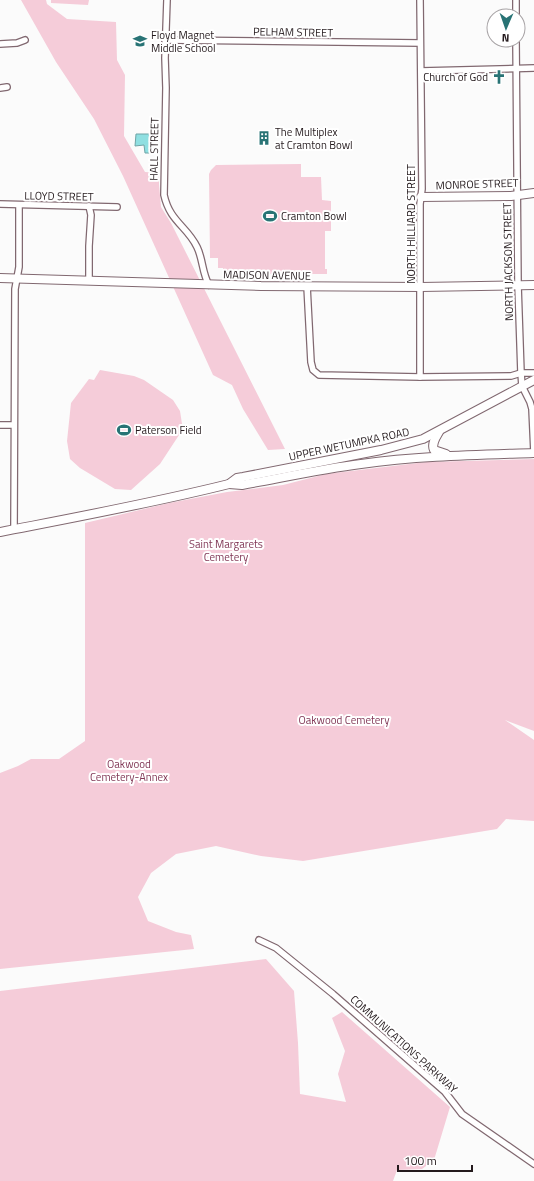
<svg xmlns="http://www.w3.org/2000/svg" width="534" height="1181" font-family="'Titillium Web',sans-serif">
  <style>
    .green { fill: #f5ccd9 }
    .water { fill: #8fdfe1; stroke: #6fa4a6 }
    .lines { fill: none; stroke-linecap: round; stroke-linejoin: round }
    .street-casing { stroke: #816870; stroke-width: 8 }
    .secondary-casing { stroke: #816870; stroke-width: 10 }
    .street { stroke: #fff; stroke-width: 5.5 }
    .secondary { stroke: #fff; stroke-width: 8 }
    .labels { text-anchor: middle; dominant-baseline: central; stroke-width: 4; stroke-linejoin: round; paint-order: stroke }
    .street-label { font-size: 11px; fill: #241a1d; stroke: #fff }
    .poi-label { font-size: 11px; fill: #241a1d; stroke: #fff; text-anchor: start }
    .park-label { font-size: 11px; fill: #813756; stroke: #fff }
  </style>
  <rect width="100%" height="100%" fill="#fbfbfb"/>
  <g class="green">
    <path d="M21,0H46L47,4L67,19L116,22L117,60L125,75L124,136L145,172L159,173V184L161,207L171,223L285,449L268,450L243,409L232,385L213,375L123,176L94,119L56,62Z"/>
    <path d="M51,0H89L88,5L51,3Z"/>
    <path d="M301,164V177H321L322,200L331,201V231H325V269H327V274H223V268H218V258H210L209,174L211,170L216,165Z"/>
    <path d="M100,370L134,376L144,380L173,400L180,411L182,424L179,435L160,464L131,490L115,489L80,468L70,459L67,441L71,403L89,379L94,380Z"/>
    <path d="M534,459V731L505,720L534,740V821L506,819L497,829L303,861L261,856L216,846L176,854L151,873L138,897L148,921L176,932L191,935L194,949L0,969V773L18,766L31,759H59L85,741V523L169,503L227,492L283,485L326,474L426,462Z"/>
    <path d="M266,959L294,991L298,1043L300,1094L346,1102L338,1074L345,1051L332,1018L342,1012L450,1107L434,1160L422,1169L397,1170L393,1181H0V991Z"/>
  </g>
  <path class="water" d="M136,134H153V153H145L144,145L135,146Z"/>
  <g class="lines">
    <defs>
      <g id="street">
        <path d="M167,0L165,58L166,88L164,195C170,222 187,226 197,247C203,259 202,273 209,285"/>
        <path d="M420,0L422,189L420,204V377"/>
        <path d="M516,0V16"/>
        <path d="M165,40L420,43"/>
        <path d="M516,40L518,285L521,373L522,386L530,402L532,409L534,453"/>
        <path d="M0,44L17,43L25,40"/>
        <path d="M421,71L534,68"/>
        <path d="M0,88L7,87"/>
        <path d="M0,204L117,207"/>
        <path d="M89,280V246L91,215L89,206"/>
        <path d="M307,286L311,362L313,370L319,375L420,377L511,376L521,373H534"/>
        <path d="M0,425H14"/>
        <path d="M14,529L15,289L19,267V205"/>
        <path d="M259,940L276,948L333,994L445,1092L462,1114L534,1164"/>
      </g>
      <g id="secondary">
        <path d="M421,197L511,196L534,193"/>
        <path d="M0,278L261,286L421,287L534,285"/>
        <path d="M439,432C436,437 431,444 434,450L446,454"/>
        <path d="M229,484L242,485C281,478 321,469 361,464C418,456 476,455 534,453"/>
        <path d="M0,532C77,517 153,503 229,484L237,478L243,477L381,450L423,439L534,380"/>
      </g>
    </defs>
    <use href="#street" class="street-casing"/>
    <use href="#secondary" class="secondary-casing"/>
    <use href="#street" class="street"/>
    <use href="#secondary" class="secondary"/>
  </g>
  <defs>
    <symbol id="school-bare" viewBox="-9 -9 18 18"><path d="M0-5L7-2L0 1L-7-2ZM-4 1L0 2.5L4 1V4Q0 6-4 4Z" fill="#287375" stroke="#fff" stroke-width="2.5" paint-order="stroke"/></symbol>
    <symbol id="church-bare" viewBox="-9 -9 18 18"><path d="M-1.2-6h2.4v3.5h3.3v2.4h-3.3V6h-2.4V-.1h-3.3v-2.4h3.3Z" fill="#287375" stroke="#fff" stroke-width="2.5" paint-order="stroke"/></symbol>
    <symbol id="building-bare" viewBox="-9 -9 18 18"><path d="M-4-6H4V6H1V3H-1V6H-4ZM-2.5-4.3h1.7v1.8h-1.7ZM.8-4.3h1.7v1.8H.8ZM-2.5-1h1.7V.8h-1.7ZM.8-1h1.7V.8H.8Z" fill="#287375" stroke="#fff" stroke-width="2.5" paint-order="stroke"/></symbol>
    <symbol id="stadium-bare" viewBox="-9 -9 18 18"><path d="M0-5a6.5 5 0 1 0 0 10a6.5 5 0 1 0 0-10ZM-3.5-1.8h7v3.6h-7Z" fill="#287375" stroke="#fff" stroke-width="2.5" paint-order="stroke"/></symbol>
  </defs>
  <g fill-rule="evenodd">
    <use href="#school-bare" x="130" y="31" width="20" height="20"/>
    <use href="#church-bare" x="489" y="67" width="20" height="20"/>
    <use href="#building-bare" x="254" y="128" width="20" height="20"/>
    <use href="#stadium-bare" x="260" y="206" width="20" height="20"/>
    <use href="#stadium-bare" x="114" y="420" width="20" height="20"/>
  </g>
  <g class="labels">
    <g class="street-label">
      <text transform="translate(293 32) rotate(1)">PELHAM STREET</text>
      <text transform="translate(154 149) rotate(-89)">HALL STREET</text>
      <text transform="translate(477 184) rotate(-2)">MONROE STREET</text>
      <text transform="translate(59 196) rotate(1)">LLOYD STREET</text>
      <text transform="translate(411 224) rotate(-90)">NORTH HILLIARD STREET</text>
      <text transform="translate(508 262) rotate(-91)">NORTH JACKSON STREET</text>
      <text transform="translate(267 275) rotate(1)">MADISON AVENUE</text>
      <text transform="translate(349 444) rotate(-12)">UPPER WETUMPKA ROAD</text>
      <text transform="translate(404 1044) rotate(42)">COMMUNICATIONS PARKWAY</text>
    </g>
    <g class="poi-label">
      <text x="151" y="35">Floyd Magnet<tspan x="151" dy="13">Middle School</tspan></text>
      <text x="488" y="77" text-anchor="end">Church of God</text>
      <text x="275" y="132">The Multiplex<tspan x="275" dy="13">at Cramton Bowl</tspan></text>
      <text x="281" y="216">Cramton Bowl</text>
      <text x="135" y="430">Paterson Field</text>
    </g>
    <g class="park-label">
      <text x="226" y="544">Saint Margarets<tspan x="226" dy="13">Cemetery</tspan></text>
      <text x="344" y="720">Oakwood Cemetery</text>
      <text x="129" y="764">Oakwood<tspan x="129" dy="13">Cemetery-Annex</tspan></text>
    </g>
  </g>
  <g transform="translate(506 28) rotate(182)"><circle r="19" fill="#ffffff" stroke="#a7a3a5"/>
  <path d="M0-3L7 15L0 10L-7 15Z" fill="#287375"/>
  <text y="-6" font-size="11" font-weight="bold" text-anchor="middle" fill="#241a1d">N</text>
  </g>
  <path d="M398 1165v6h74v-6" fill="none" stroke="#241a1d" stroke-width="2"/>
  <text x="404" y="1165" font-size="12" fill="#241a1d" stroke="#ffffff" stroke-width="3" paint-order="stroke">100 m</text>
</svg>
